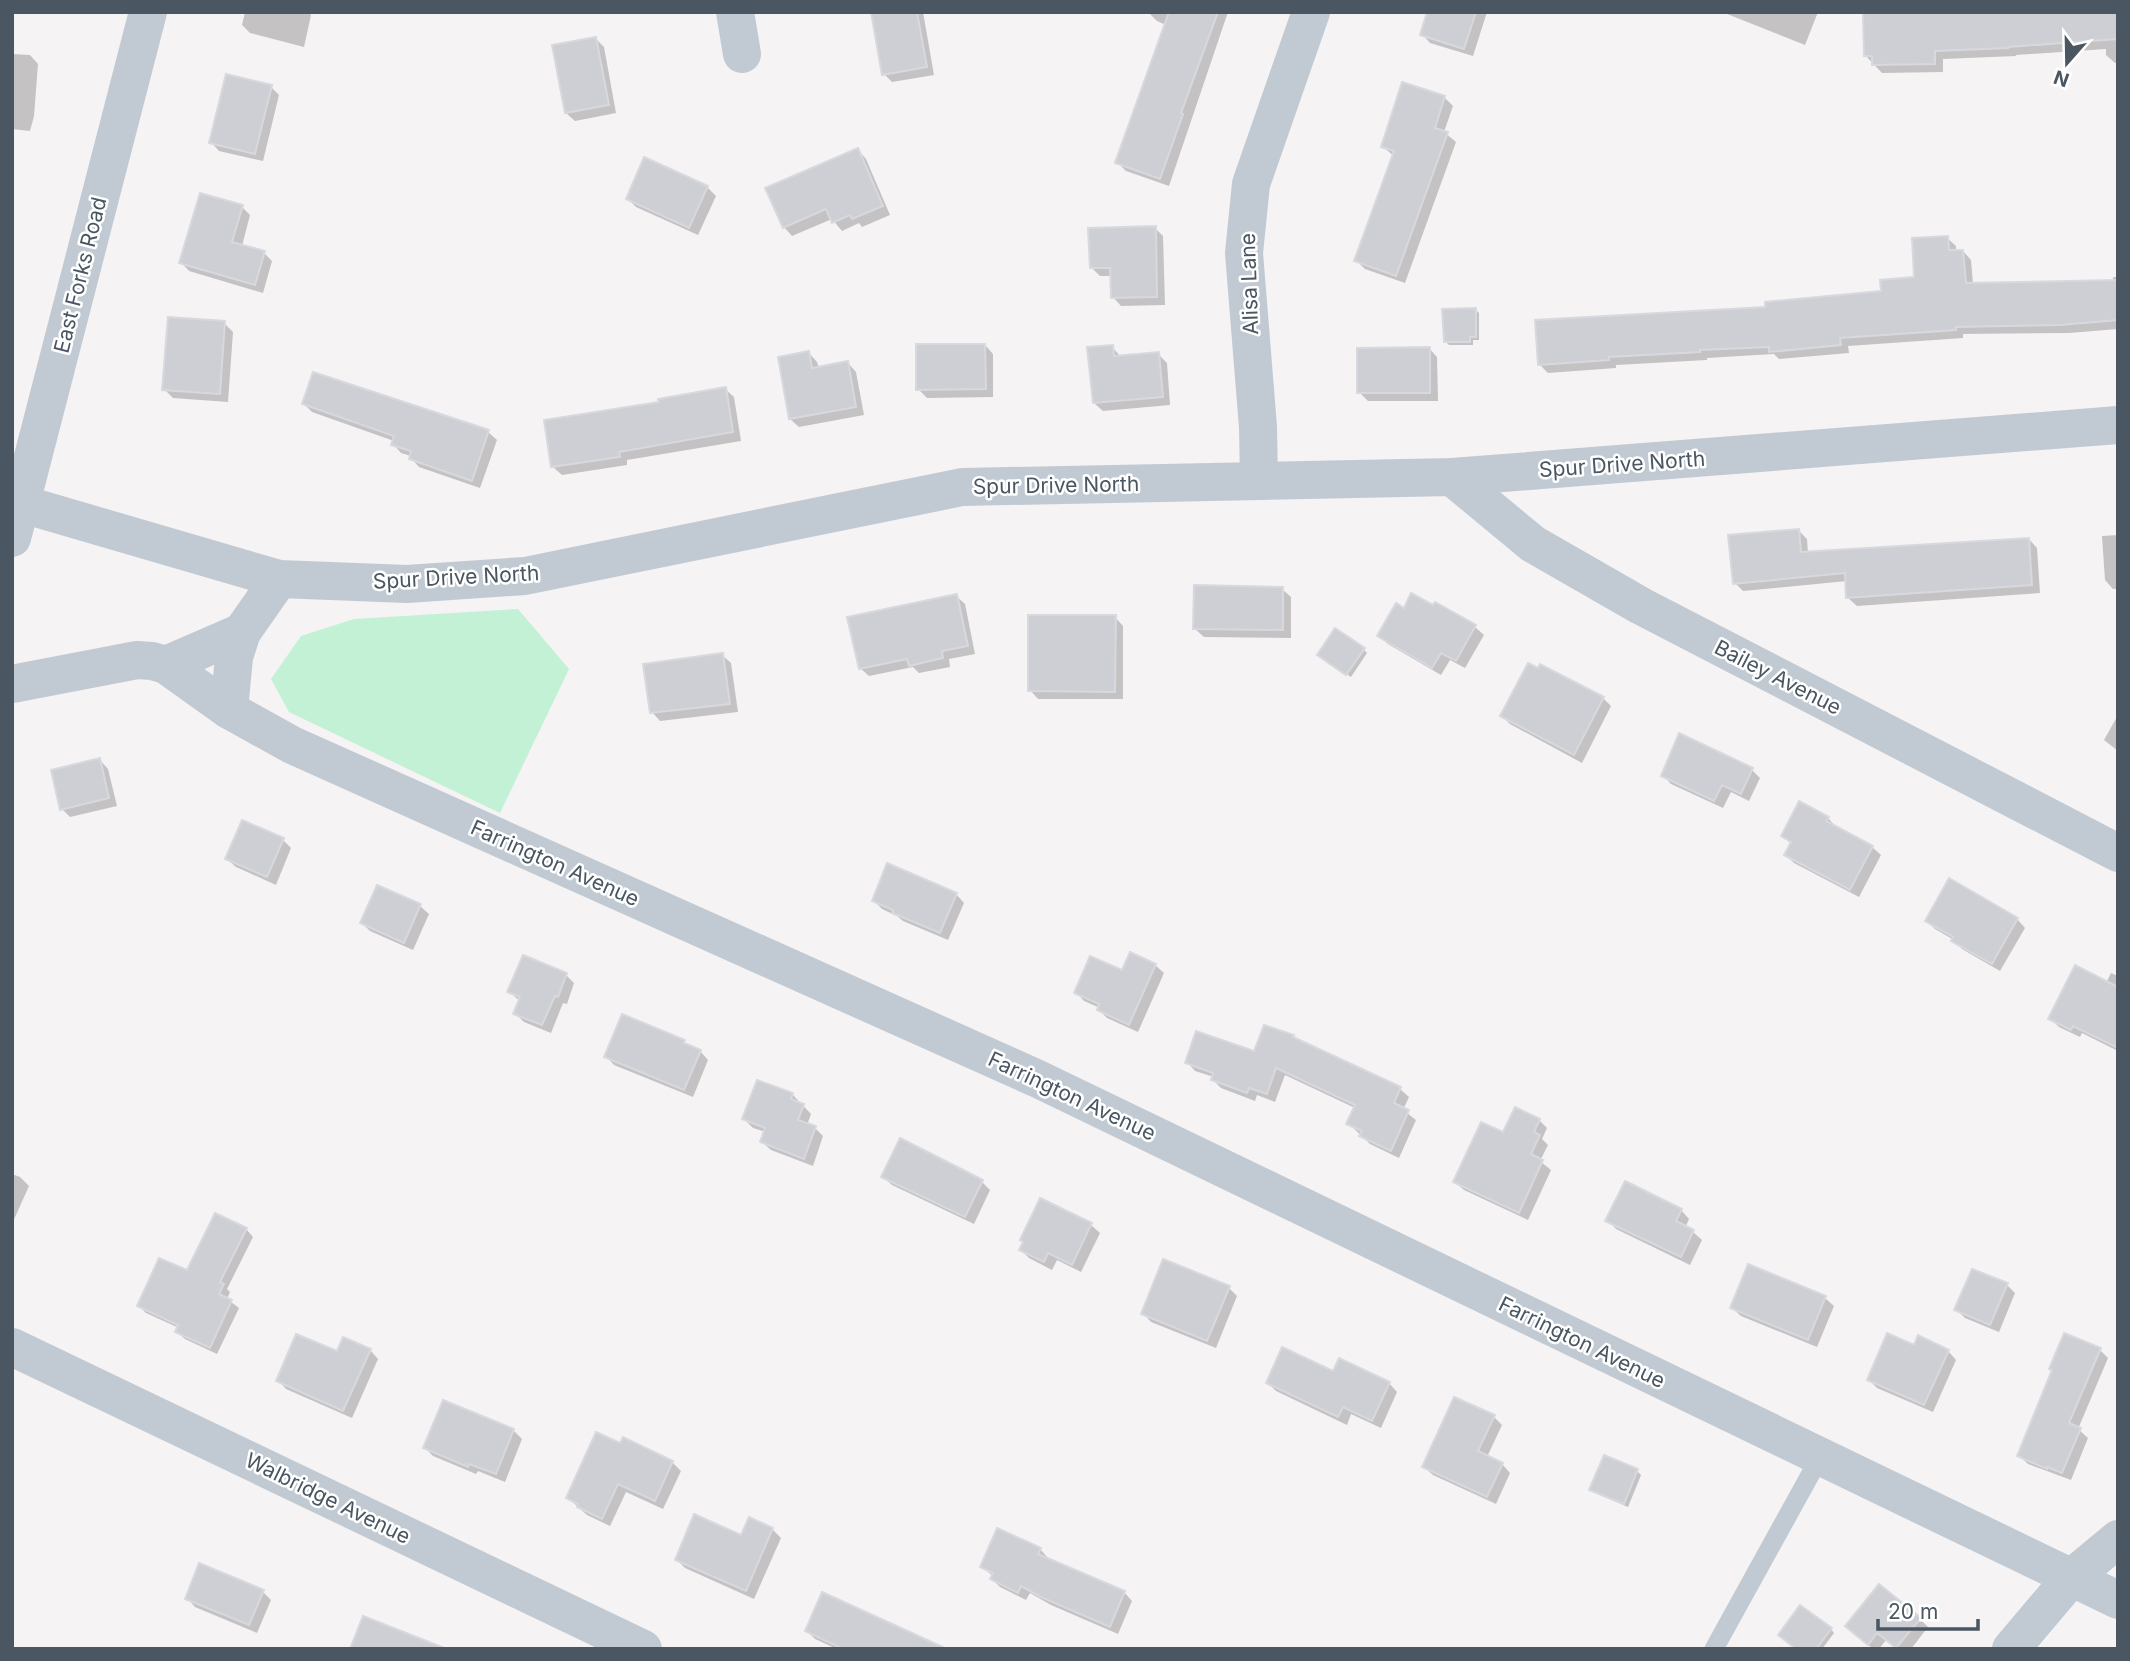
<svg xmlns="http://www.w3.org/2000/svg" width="2130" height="1661" font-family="Inter,sans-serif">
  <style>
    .green { fill: #c3f1d5 }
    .shadow { fill: #0003 }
    .building { fill: #cdcfd5; stroke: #d7d9de; stroke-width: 2 }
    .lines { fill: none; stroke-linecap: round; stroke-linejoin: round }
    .service { stroke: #c1cad2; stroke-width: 19 }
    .minor { stroke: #c1cad2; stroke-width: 38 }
    .labels { text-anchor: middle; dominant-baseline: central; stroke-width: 5; stroke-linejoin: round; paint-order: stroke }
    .street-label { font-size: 21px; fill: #4a5661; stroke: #fff }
  </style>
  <rect width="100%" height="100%" fill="#f5f3f3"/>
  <path class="green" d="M518,609L569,669L500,813L289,712L271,679L301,636L354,619Z"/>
  <g class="shadow">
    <path d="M245,12H309L311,15L304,47L250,33L242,25Z"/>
    <path d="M872,12H923L934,75L892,82L884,74Z"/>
    <path d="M1228,12L1169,186L1126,171L1117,162L1166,25L1157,21L1148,12Z"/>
    <path d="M1429,12H1487L1473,56L1430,43L1422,34Z"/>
    <path d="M1722,12H1818L1805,45Z"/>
    <path d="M2118,12V63H2115L2106,55V49L2016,55V56L1943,59V72L1882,73L1865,55Z"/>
    <path d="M595,38L604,47L616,113L575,121L566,113Z"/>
    <path d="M12,54L30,55L38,64L34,116L30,131L12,129Z"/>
    <path d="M271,87L279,95L263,161L219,151L211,142Z"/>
    <path d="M1444,97L1453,106L1444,132L1456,142L1405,283L1365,269L1356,260L1394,156L1383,147Z"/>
    <path d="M858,150L866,159L890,215L862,227L859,223L842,231L832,219L792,236L784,227Z"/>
    <path d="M707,187L716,196L698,235L636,207L628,199Z"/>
    <path d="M242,207L250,215L242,246L264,253L272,261L263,293L189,271L181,262Z"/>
    <path d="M1155,228L1163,236L1165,305L1121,306L1113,297L1112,276H1100L1091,267Z"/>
    <path d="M1947,238L1956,246V252L1963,251L1971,260L1973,284L2113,282V277H2118V329L2069,333L1963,334V338L1848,346L1849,353L1779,359L1774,354L1707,358V360L1616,365V368L1548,373L1540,365L1767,308L1883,293L1916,279Z"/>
    <path d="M1475,309L1479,313V340H1473V345H1449L1446,342Z"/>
    <path d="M224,323L233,332L228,402L173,398L164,389Z"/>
    <path d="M985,345L993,354V397L927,398L918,389Z"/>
    <path d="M1112,347L1121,357L1158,354L1167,363L1170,405L1103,411L1094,403Z"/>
    <path d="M1429,348L1437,357L1438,401H1368L1359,392Z"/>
    <path d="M809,353L817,362L819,368L848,363L856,372L864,415L799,427L790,419Z"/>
    <path d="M725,389L734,397L741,441L627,460V465L562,475L553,467L661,404Z"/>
    <path d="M304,404L488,432L497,440L480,488L419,467L411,458V456L401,453L393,444L394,441L312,412Z"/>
    <path d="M1799,531L1807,539L1808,553L2029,539L2037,548L2040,593L1857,606L1848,598L1847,581L1743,591L1735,583Z"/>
    <path d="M2118,535V589H2113L2105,580L2102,536Z"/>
    <path d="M1282,589L1291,597V638L1204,637L1195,629Z"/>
    <path d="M956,596L965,604L975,654L949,659L950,667L919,673L913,667L869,676L860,668Z"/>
    <path d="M1435,604L1475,627L1484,635L1465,668L1450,660L1441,675L1388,644L1379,636L1404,610L1433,608Z"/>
    <path d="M1115,617L1123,626V699H1038L1030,690Z"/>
    <path d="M1363,649L1367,653L1351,677L1323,658Z"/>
    <path d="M722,655L731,663L738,712L660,721L652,712Z"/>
    <path d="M1603,698L1611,706L1582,763L1510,724L1502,716Z"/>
    <path d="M2118,715V751L2104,740Z"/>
    <path d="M100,760L108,769L117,806L70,817L62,809Z"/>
    <path d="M1752,770L1760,778L1749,801L1731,792L1723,808L1671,784L1663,775Z"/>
    <path d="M1828,818L1836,827L1872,847L1881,855L1859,897L1794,863L1786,855L1791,844L1783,836Z"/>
    <path d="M283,840L291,848L276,885L236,867L227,859Z"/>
    <path d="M956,894L964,903L948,940L903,921L897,916L882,909L874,901Z"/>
    <path d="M420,906L429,914L413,950L370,931L362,923Z"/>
    <path d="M2017,919L2025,928L2000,971L1962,949L1954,940L1935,929L1927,921Z"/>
    <path d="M1155,965L1164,973L1138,1032L1107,1018L1099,1010L1100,1008L1084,1001L1076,992L1123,972Z"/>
    <path d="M2111,973L2118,976V1051L2082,1033L2080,1037L2059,1027L2050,1018L2106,983Z"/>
    <path d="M566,975L574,983L567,1004L563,1003L551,1033L524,1022L515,1013L520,1001L509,992Z"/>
    <path d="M1293,1036L1297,1041L1400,1089L1409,1097L1403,1110L1416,1120L1399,1158L1370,1144L1348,1123L1355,1108L1285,1075L1275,1102L1257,1095L1255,1101L1221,1088L1213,1080L1214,1077L1195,1071L1187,1062L1255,1053Z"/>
    <path d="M684,1042L689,1047L700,1051L708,1060L693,1097L614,1065L606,1056Z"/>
    <path d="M792,1094L811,1114L807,1125L815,1128L823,1136L813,1166L771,1150L762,1142L766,1132L753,1128L744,1119Z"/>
    <path d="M1539,1120L1547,1128L1542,1139L1548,1145L1540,1161L1551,1170L1528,1220L1464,1190L1455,1182L1504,1135Z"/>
    <path d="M12,1174L20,1177L29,1186L12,1224Z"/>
    <path d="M883,1177L982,1182L990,1190L974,1224L892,1185Z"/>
    <path d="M1681,1210L1689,1219L1685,1228L1693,1232L1702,1240L1690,1265L1616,1229L1608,1220Z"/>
    <path d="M1091,1225L1100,1233L1081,1272L1057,1260L1052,1270L1029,1258L1021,1250L1025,1242Z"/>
    <path d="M246,1229L253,1237L227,1289L230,1292L227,1299L239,1308L217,1354L185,1339L177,1332L179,1328L146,1313L139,1306Z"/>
    <path d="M2007,1285L2015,1293L1999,1332L1965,1318L1956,1309Z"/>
    <path d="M1229,1288L1237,1296L1216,1348L1151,1322L1143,1313Z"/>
    <path d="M1825,1298L1834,1306L1817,1347L1741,1316L1732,1308Z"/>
    <path d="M1915,1347L1948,1351L1956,1360L1933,1412L1877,1388L1869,1380Z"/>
    <path d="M370,1350L378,1359L352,1418L286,1389L278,1380L338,1354Z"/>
    <path d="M2100,1350L2108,1358L2078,1429L2088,1438L2071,1480L2028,1464L2019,1455Z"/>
    <path d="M1334,1374L1389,1383L1397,1392L1381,1428L1351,1414L1347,1425L1276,1391L1268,1383Z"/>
    <path d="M443,1402L514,1431L522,1439L505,1482L478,1471L476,1474L433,1456L425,1448Z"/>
    <path d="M1494,1417L1502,1425L1487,1457L1502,1464L1510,1473L1496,1504L1433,1475L1424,1467Z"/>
    <path d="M1605,1457L1637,1471L1641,1475L1628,1507L1595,1493L1591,1489Z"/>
    <path d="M672,1462L681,1471L663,1509L626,1492L610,1526L587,1515L568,1498Z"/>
    <path d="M772,1529L781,1538L754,1599L685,1568L677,1560L742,1537Z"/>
    <path d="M1040,1549L1048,1558L1047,1560L1124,1592L1132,1601L1118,1634L1051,1605L1030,1593L1026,1600L1000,1587L992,1579L993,1576L982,1567Z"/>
    <path d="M263,1592L271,1600L257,1633L195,1607L187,1598Z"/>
    <path d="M1920,1619L1928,1627L1911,1649H1897L1886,1640L1879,1649H1873L1856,1634Z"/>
    <path d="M1831,1629L1834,1633L1822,1649H1798Z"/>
    <path d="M807,1631L909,1649H837L815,1639Z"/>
  </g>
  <g class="building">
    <path d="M871,12H917L927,67L882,75Z"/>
    <path d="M1169,12H1218L1181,113L1183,114L1160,179L1115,163Z"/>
    <path d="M1427,12H1476L1464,49L1420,35Z"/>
    <path d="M1863,12H2118V39L2008,47V48L1935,51V64L1872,65V56H1864Z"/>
    <path d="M596,37L609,105L565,113L552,45Z"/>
    <path d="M226,74L272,85L255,154L209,143Z"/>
    <path d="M1402,82L1445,96L1435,128L1448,132L1396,276L1354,261L1394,151L1381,147Z"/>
    <path d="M858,148L883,206L852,219L850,215L832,223L826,209L783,228L765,188Z"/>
    <path d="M644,157L708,186L689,228L626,199Z"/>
    <path d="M200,193L243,205L232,242L265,251L255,285L179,263Z"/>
    <path d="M1156,226L1157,297L1111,298L1110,268H1090L1088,228Z"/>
    <path d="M1948,236L1949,250H1963L1966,283L2118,280V320L2060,325L1956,327V330L1840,338L1841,345L1769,352V347L1700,350V352L1609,357V360L1538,365L1535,320L1765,307V302L1881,291L1880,280L1914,277L1912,238Z"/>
    <path d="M1476,308V337H1470V342H1444L1442,309Z"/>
    <path d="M168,317L225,321L220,394L162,390Z"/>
    <path d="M916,344H985L986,389L916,390Z"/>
    <path d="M1113,345L1114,356L1159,352L1163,397L1093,403L1087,347Z"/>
    <path d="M1430,347V393H1357V348Z"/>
    <path d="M809,351L812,368L848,361L856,407L789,419L778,357Z"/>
    <path d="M313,372L489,430L472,481L409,459L411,451L391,445L394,436L302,404Z"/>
    <path d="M726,387L733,432L619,452L620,457L551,467L544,420L659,402L658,399Z"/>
    <path d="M1799,529L1801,552L2029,538L2032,585L1846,598L1845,573L1733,584L1728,535Z"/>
    <path d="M1194,585L1283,587V630L1193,629Z"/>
    <path d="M1411,593L1433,605L1435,602L1476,625L1456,661L1441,653L1432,668L1377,636L1396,603L1404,608Z"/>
    <path d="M957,594L968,646L942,651L943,658L909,666L907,659L859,669L847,617Z"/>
    <path d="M1028,615H1116L1115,692L1028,691Z"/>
    <path d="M1335,628L1365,648L1346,675L1317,655Z"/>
    <path d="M723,653L730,704L650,713L643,664Z"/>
    <path d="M1528,663L1538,668L1540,664L1604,697L1574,755L1500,716Z"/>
    <path d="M1679,733L1753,768L1741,794L1722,785L1714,801L1661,776Z"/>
    <path d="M100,758L109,798L60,810L51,770Z"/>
    <path d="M1799,801L1829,817L1826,821L1873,846L1850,890L1784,855L1791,842L1781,836Z"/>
    <path d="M242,820L284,838L267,877L225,859Z"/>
    <path d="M887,863L957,893L940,933L892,913L893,910L872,901Z"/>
    <path d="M1949,878L2018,918L1992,964L1951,941L1953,937L1925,921Z"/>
    <path d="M377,885L421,904L404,943L360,923Z"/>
    <path d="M1130,952L1156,964L1129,1025L1097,1010L1099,1004L1074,993L1090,956L1122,970Z"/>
    <path d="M523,955L567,973L558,997L555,996L542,1025L513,1014L520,997L507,992Z"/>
    <path d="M2075,965L2118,987V1048L2073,1026L2071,1030L2048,1019Z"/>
    <path d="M622,1014L685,1040L684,1043L701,1050L684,1090L604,1057Z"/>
    <path d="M1264,1025L1294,1035L1293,1037L1401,1087L1394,1103L1409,1110L1391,1151L1359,1136L1362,1131L1346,1124L1355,1105L1276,1068L1267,1094L1249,1088L1247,1093L1211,1080L1213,1073L1185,1063L1196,1031L1254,1051Z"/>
    <path d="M757,1080L793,1093L791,1099L804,1104L798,1120L816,1126L804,1159L760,1142L765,1128L742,1119Z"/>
    <path d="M1515,1107L1540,1119L1534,1132L1540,1135L1531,1154L1543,1160L1519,1213L1453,1182L1481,1122L1503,1132Z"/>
    <path d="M900,1138L983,1180L965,1217L881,1177Z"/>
    <path d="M1625,1181L1682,1209L1676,1221L1694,1230L1681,1257L1605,1221Z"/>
    <path d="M1040,1198L1092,1223L1072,1265L1048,1253L1044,1262L1019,1250L1023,1242L1020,1240Z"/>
    <path d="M215,1213L247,1228L220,1282L224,1284L219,1294L232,1300L210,1348L175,1332L178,1325L137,1306L159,1258L187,1270Z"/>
    <path d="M1163,1259L1230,1286L1207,1341L1141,1314Z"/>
    <path d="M1748,1264L1826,1296L1808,1340L1730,1308Z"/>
    <path d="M1972,1269L2008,1283L1990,1325L1954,1310Z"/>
    <path d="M1887,1333L1914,1345L1918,1335L1949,1350L1924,1405L1867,1380Z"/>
    <path d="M2064,1333L2101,1348L2069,1423L2081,1428L2062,1473L2047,1467V1469L2017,1456L2052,1370L2049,1369Z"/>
    <path d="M296,1334L337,1351L343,1337L371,1349L343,1411L276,1381Z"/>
    <path d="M1282,1347L1333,1371L1339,1358L1390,1382L1372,1421L1343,1407L1338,1417L1266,1383Z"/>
    <path d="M1454,1397L1495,1415L1478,1451L1503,1463L1487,1497L1422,1467Z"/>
    <path d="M443,1400L514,1429L496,1474L469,1464L468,1467L423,1448Z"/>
    <path d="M596,1432L620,1443L623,1437L673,1461L655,1501L618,1484L602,1519L577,1507L578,1504L566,1498Z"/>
    <path d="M1604,1455L1638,1469L1624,1504L1589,1490Z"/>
    <path d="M694,1514L741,1535L749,1517L773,1528L746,1591L675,1560Z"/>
    <path d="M997,1528L1041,1548L1038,1554L1125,1591L1110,1627L1041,1597L1021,1586L1018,1593L990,1579L993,1573L980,1567Z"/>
    <path d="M199,1563L264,1590L249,1625L185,1599Z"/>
    <path d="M1879,1584L1921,1618L1896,1648L1877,1633L1868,1645L1845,1626Z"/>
    <path d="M822,1592L947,1649H843L805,1631Z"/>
    <path d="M1800,1605L1832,1628L1816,1649H1796L1778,1635Z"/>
    <path d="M363,1616L442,1647L441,1649H350Z"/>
  </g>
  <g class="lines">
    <path class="service" d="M1714,1649L1820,1457"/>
    <g class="minor">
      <path d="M735,12L742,54"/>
      <path d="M1452,477L1533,544L1641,606L2118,853"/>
      <path d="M1259,481L1258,427L1244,253L1251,184L1311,12"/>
      <path d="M12,501L279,579L407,584L525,576L962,487L1452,477L2118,425"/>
      <path d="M12,538L148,12"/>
      <path d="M166,665L242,632"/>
      <path d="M12,684L137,660L152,661L166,665L229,710L292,745L1038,1079L2118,1600"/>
      <path d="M229,710L234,657L242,632L279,579"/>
      <path d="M12,1347L643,1649"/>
      <path d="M2011,1649L2071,1578L2118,1539"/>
    </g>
  </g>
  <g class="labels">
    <g class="street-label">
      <text transform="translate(80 275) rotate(-76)">East Forks Road</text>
      <text transform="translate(1249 284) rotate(-92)">Alisa Lane</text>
      <text transform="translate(1622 464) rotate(-4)">Spur Drive North</text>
      <text transform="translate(1056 485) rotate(-1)">Spur Drive North</text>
      <text transform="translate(456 577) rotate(-3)">Spur Drive North</text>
      <text transform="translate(1778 677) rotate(27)">Bailey Avenue</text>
      <text transform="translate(555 863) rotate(24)">Farrington Avenue</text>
      <text transform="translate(1072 1096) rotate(25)">Farrington Avenue</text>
      <text transform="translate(1582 1342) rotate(26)">Farrington Avenue</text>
      <text transform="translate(328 1498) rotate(26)">Walbridge Avenue</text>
    </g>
  </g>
  <rect width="2130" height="1661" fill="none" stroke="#4a5661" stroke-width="28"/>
  <g transform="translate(2067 63) rotate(200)" stroke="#ffffff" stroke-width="5" paint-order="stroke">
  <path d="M0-5L12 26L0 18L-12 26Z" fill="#4a5661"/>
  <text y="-10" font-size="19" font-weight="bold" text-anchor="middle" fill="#4a5661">N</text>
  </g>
  <path d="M1878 1619v10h100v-10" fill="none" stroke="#4a5661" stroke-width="3.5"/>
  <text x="1888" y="1619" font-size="21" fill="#4a5661" stroke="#ffffff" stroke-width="5" paint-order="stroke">20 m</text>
</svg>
